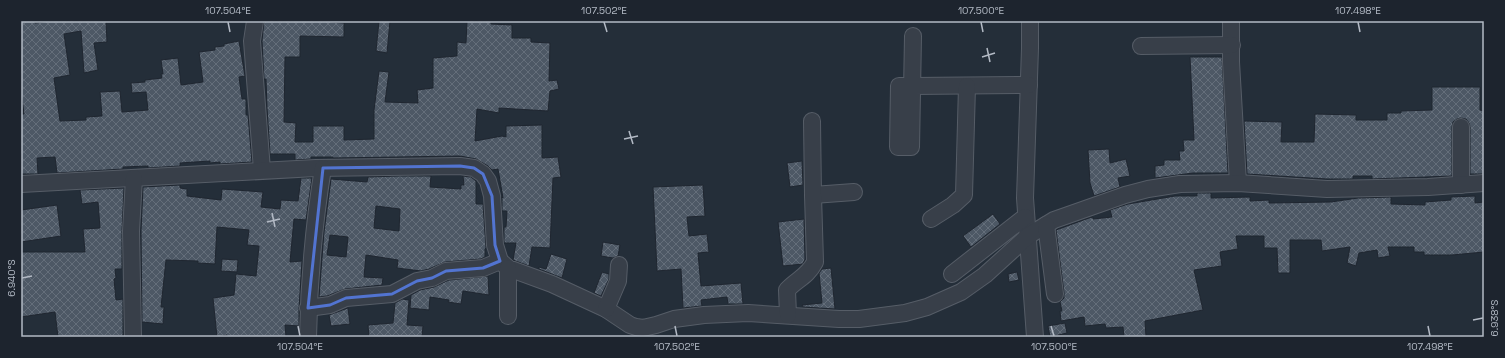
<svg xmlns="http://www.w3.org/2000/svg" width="1505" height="358" font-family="'Space Grotesk',sans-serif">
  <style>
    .building { fill: url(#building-cross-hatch); stroke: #1f2630; fill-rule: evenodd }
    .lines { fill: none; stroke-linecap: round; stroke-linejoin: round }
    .minor-casing { stroke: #565d67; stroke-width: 18 }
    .minor { stroke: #383f49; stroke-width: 16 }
    .marked { fill: none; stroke: #5274d1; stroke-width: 3; stroke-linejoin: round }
    .ticks { fill: none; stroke: #b3bac5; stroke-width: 1.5 }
    .neatline { fill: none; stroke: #b3bac5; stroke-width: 1.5 }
    .ticks-label { font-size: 10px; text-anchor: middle; fill: #b3bac5 }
  </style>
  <defs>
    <pattern id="building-cross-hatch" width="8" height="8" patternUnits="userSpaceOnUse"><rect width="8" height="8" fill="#4d5865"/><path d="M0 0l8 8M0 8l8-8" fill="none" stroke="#646e7a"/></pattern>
  </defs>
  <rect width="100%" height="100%" fill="#242e39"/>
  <g class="building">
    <path d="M21,21H35V23L50,21H106L107,42L94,43L98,70L84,73L81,31L64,34L70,75L54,78L60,121L86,120V117L102,116L100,92L120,91L122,112L148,110L146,92L132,93L131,83L145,82V80L162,78L161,74H163L161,60L178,58L181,85L203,82L199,52L215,50V47L224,46V44L239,41L245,76L239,77L242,99H246V115H248L252,162L220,164V162L210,163V161L180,163V166L148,168V166L123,167V169L57,173L55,157L37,158L38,174H21V114H24L21,91Z"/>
    <path d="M264,21H330V22L344,23V37L300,36V57H285L284,122L296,123L295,142H313V126H344V140L374,139V110L379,71L389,72L385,102L418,103L417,90L433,88V58L457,56V42L466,43L467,21H491V24L512,25V38H531V42L550,43L549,81L557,80L559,89L550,91L548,111L499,108V113L477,109L475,141L502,136L506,137V126L542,125V158L558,157L561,177L553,178L550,248L532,247L529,266L513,260L516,243H504V227H506L507,211H502V197L503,198L498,169L492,170L488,166L476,159L460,156L333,158V157H311V159L295,160V154H270L267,108L266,79H264L262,41Z"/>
    <path d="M379,21H390L387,53L376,51Z"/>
    <path d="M1190,57H1222L1228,173H1193L1155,178V166L1164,165V160H1180L1179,151H1184L1183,140H1194Z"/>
    <path d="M1432,87H1480V110L1484,111V174H1470V127L1469,123L1466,119L1461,118L1457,119L1453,122L1452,127V176L1372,179V176H1353V179H1327L1247,174L1244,121L1282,122L1281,142H1314L1315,114L1356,115V120H1387V113H1401V111L1432,110Z"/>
    <path d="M1109,149L1110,163L1126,159L1130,176L1118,178L1120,187L1094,196L1090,183L1088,150Z"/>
    <path d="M802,161L803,185L790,187L787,163Z"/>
    <path d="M397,176H431L430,187L461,189V185H464L463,176L471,177L476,181V204H483L486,248L485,249V257L481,259L445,262L429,269L421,271L397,268L398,260L366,255L364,277L383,278L382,285L345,289L327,296L319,297L324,232L331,179L367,182L368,177ZM376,206L400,209L399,231L374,228ZM330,235L348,237L346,257L327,255Z"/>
    <path d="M301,178H312L306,220L294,219L290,262L302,261L299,309V326L285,325L286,337H227V335L217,337L213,298L234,295L236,274L256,276L259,246L247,245L249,230L217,227L215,264L198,263V261L166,260L161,307H164L163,324L142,322L141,231L143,187L180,185V188L187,189V196L221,200L222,189L263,192L261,207L280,209L281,200L298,201Z"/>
    <path d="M703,185L705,216L687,217L689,236L707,234L709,252L698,253L701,286L741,283L743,304H728L727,297L701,300L702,306L683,308L681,269L657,271L653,187Z"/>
    <path d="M124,188L122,231V269H115L116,278L114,279L116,300L123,299V336L58,337L55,312L21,317V252H85L83,229L100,228L98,202L82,204L80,190Z"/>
    <path d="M1197,193H1211V198L1250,197V201L1269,200V203L1331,202L1358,198L1391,197V204L1425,205V202L1451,200V197L1475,196V203L1484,202V252L1452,255H1424V252H1414V247H1388L1390,256L1378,258L1377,250L1359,253L1356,266L1347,263L1350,247L1322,251L1321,240H1290V273H1278L1277,248H1264V236H1236L1238,249L1220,252L1222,266L1194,270L1203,310L1145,321L1146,337H1124L1123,327L1106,328L1105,324L1085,326L1084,317L1061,321L1060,311H1062L1060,302L1064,298V293L1056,230L1089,218L1093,217V219L1112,217L1110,210L1128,204L1175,196H1197Z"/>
    <path d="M57,205L61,236L21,242V210Z"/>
    <path d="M993,214L1000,224L971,247L963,236Z"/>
    <path d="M804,219L805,259L803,264L783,266L778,222Z"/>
    <path d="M603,242L620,245L618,256L613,258L601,256Z"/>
    <path d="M551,254L567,259L562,278L539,269V267L546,269Z"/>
    <path d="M222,259L238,260L237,272L221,271Z"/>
    <path d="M831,268L835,309L803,307L802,305L822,303L819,273L822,269Z"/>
    <path d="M602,272L609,274V279L601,296L594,293Z"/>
    <path d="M1017,272L1019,280L1009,282L1008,274Z"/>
    <path d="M488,276L489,295L463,291L461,304L448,302L449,300L430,297L429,310L410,308L411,295L420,290L434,287L449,280Z"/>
    <path d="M402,299L409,300L407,325L423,326L422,337H369L368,325L393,323L395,303Z"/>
    <path d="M348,308L350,324L331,326L329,315Z"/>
    <path d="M1065,323L1067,333L1050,337L1048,326Z"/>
  </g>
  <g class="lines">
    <defs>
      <g id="minor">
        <path d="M255,21L252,41L262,170"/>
        <path d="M1030,21V48L1025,198L1035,337"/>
        <path d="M1231,21V62L1238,183"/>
        <path d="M913,36L911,147H898L899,86H913L1029,85"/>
        <path d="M1141,46L1232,45"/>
        <path d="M1461,127V185"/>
        <path d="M21,184L316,168L460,166L474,168L483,174L488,181L492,196L495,245L500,261L508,268L552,284L606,309L630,325L636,327L643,328L656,325L674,319L704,315L748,313L839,319H859L905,313L927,307L961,292L985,275L1028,236L1054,220L1125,195L1148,189L1180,184L1238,183L1327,189L1428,187L1484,183"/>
        <path d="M813,195L854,192"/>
        <path d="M931,219L953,205L964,195L967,86"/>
        <path d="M1046,225L1055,294"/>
        <path d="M952,274L1025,217"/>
        <path d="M308,308L330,305L346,298L392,294L417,281L432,278L446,271L483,268L500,261"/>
        <path d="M606,309L618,281L619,265"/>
        <path d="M788,315L787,290C797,279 807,277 815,262L813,195L812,121"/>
        <path d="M508,316V268"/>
        <path d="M133,337L131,231L134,178"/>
        <path d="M308,337C309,280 314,223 323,168"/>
      </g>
    </defs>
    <use href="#minor" class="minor-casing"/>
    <use href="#minor" class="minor"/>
  </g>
  <path class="marked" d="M460,166L474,168L483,174L492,196L495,245L500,261L483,268L446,271L432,278L417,281L392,294L346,298L330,305L308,308L323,168Z"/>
  <path class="ticks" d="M228,22L230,32M604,22L607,32M981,22L983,32M1358,22L1360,32M987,48L990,62M982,57L995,53M629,131L633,144M624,139L638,136M272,213L275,227M267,222L280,219M22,278L32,276M1473,320L1483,318M298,326L300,336M675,326L677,336M1051,326L1054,336M1428,326L1430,336"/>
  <rect width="1505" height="358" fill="none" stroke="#1d242e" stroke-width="44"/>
  <rect x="22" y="22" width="1461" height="314" class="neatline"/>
  <g class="ticks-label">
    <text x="228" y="14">107.504°E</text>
    <text x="604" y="14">107.502°E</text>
    <text x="981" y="14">107.500°E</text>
    <text x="1358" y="14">107.498°E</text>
    <text transform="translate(11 278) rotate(-90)" y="4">6.940°S</text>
    <text transform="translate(1494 318) rotate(-90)" y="4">6.938°S</text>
    <text x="300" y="350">107.504°E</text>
    <text x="677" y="350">107.502°E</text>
    <text x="1054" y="350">107.500°E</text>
    <text x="1430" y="350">107.498°E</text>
  </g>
</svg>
